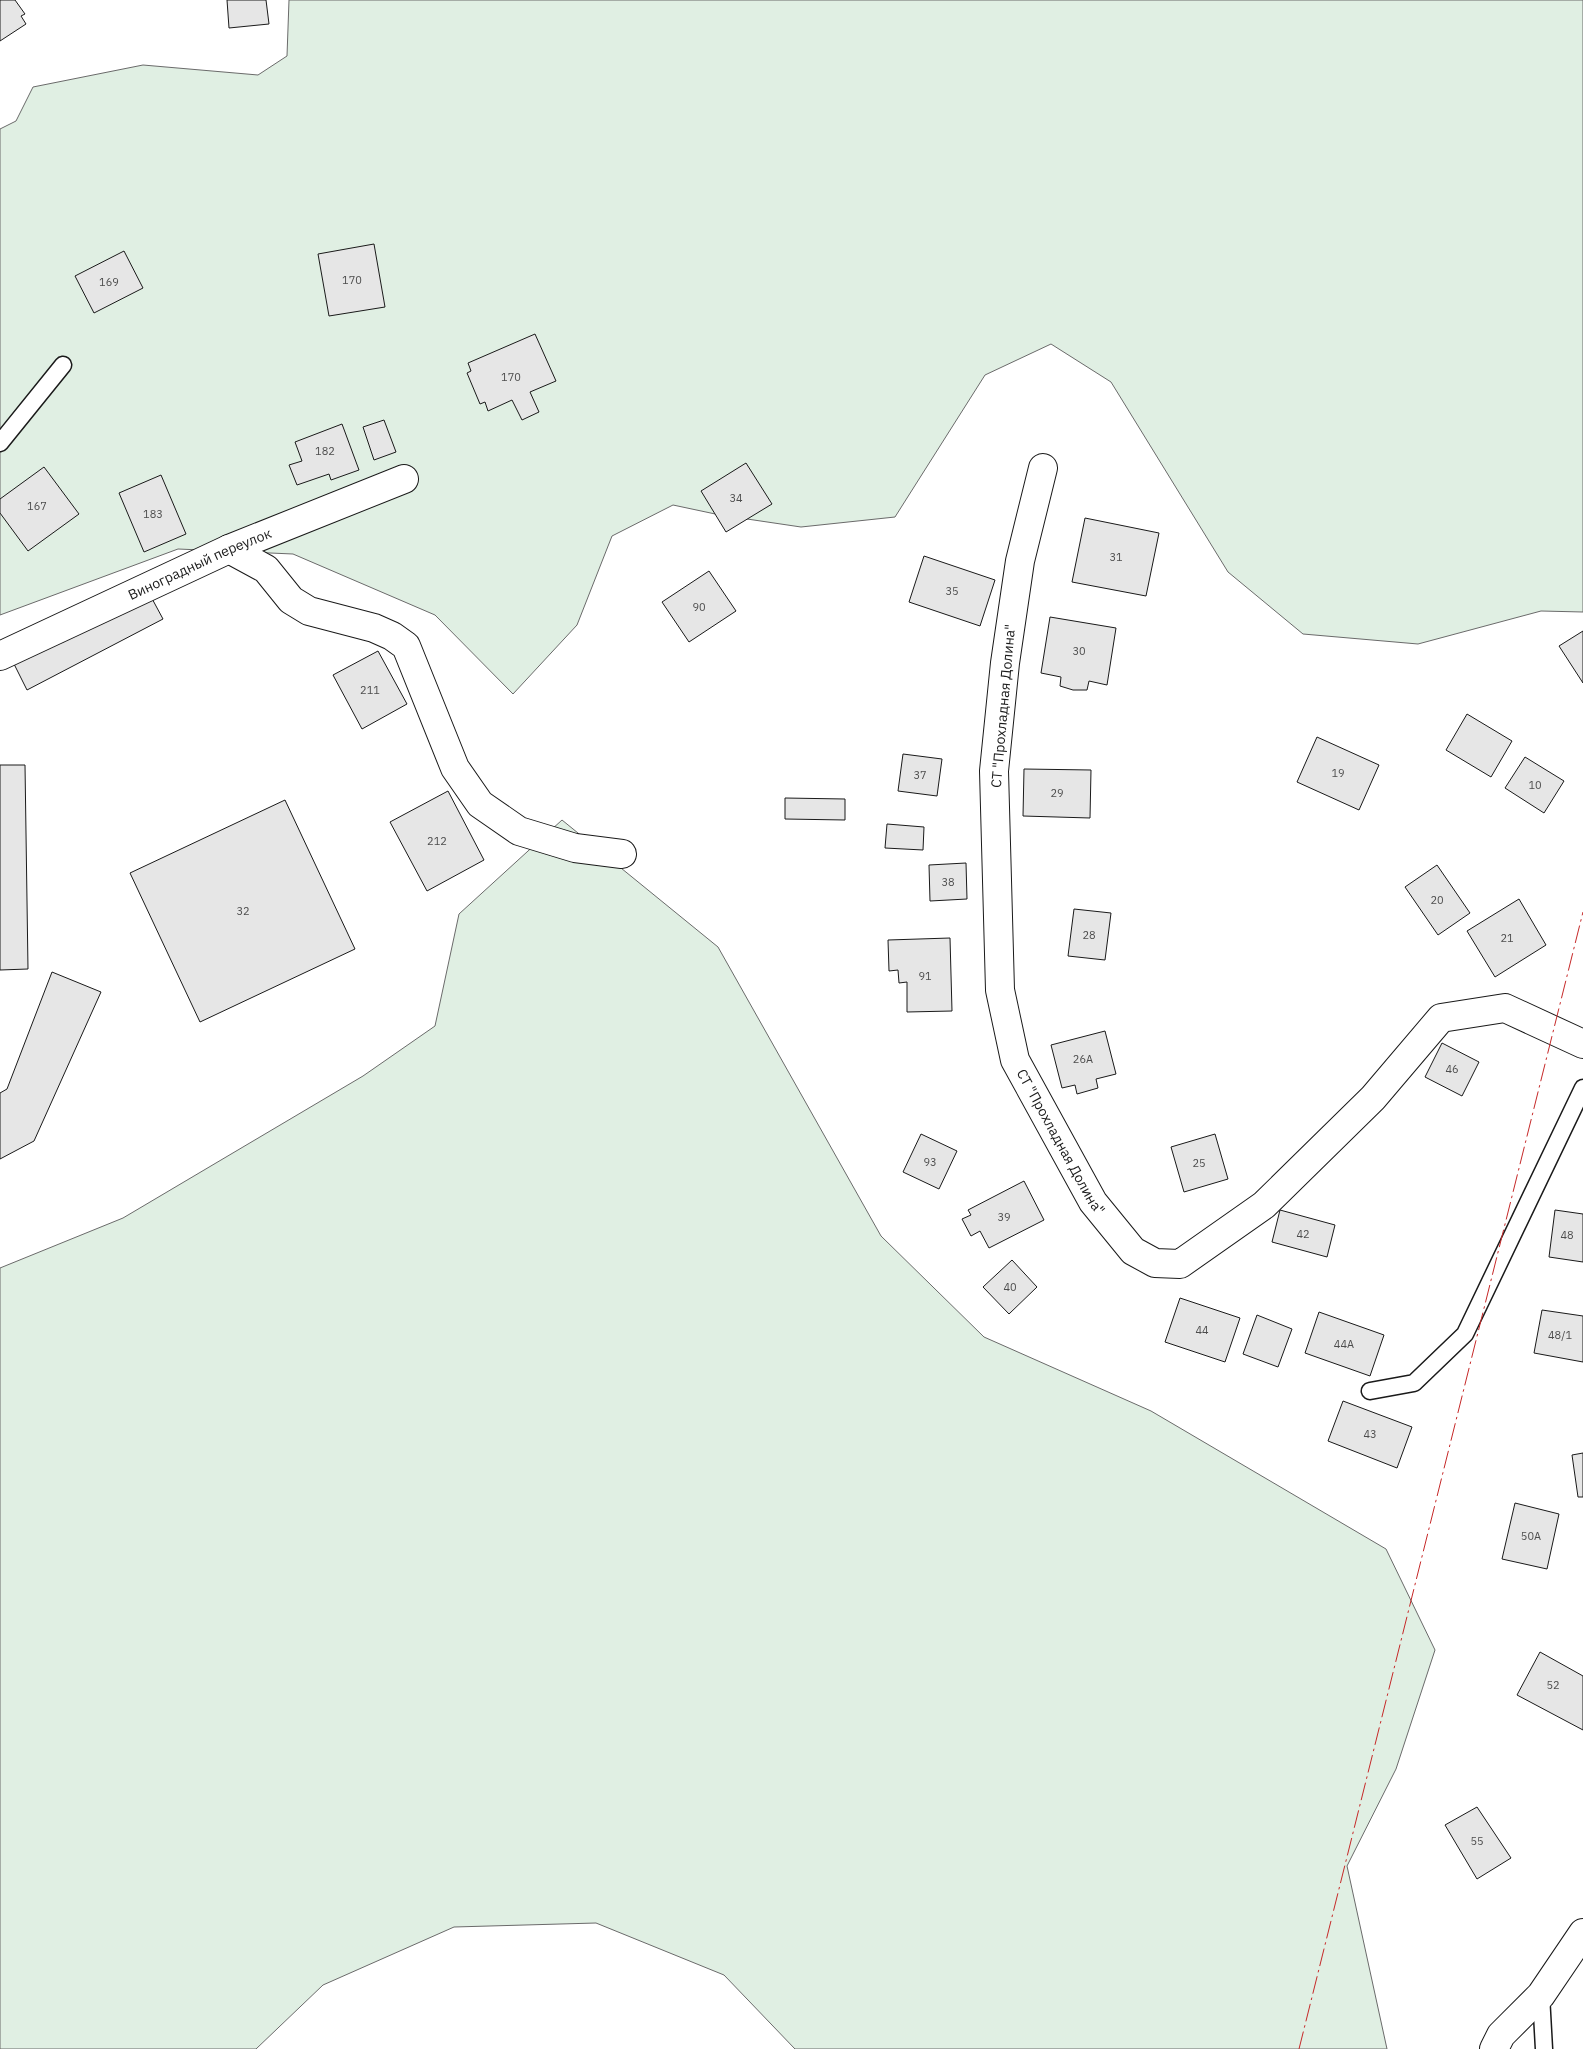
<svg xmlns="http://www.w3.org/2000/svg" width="1583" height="2049" font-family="'IBM Plex Sans',sans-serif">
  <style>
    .green { fill: #e0efe3; stroke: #6a6a6a }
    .building { fill: #e6e6e6; stroke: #1a1a1a }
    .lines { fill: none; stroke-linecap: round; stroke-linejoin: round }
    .lane-casing { stroke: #1a1a1a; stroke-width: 19 }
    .street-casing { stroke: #1a1a1a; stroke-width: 30 }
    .lane { stroke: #fff; stroke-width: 16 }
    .street { stroke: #fff; stroke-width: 28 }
    .power { stroke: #c62828; stroke-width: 1; stroke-dasharray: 18 4 2.5 4; stroke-linecap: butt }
    .labels { text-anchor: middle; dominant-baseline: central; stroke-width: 4; stroke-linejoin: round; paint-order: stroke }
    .number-label { font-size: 11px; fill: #4d4d4d }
    .street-label { font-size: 14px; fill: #1a1a1a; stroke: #fff }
  </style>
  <rect width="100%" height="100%" fill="#fff"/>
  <g class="green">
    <path d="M289,0H1583V612L1541,611L1418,644L1303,634L1228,572L1111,382L1051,344L985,375L895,517L801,527L720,515L673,505L612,536L577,625L513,694L435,615L293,554L178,549L0,615V129L16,121L33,87L143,65L258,75L287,56Z"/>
    <path d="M562,820L718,947L881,1236L984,1337L1151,1411L1386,1549L1435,1650L1396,1769L1347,1866L1387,2049H795L724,1975L596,1923L454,1927L323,1985L256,2049H0V1268L123,1218L363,1076L435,1026L459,914Z"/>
  </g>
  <g class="building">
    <path d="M0,0H15L25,14L21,16L26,24L0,41Z"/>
    <path d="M227,0H266L269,24L229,28Z"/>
    <path d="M374,244L385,307L329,316L318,254Z"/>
    <path d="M124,251L143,288L94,313L75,276Z"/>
    <path d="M535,334L556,381L530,392L539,412L522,420L512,400L488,411L485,402L480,404L467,373L471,371L468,363Z"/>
    <path d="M384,420L396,452L374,460L363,427Z"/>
    <path d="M342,424L359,470L331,480L329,474L297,485L289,465L302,461L295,442Z"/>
    <path d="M746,463L772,504L726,532L701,491Z"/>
    <path d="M44,467L79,514L28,551L0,513V499Z"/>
    <path d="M161,475L186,534L144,552L119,493Z"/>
    <path d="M1085,518L1159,533L1146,596L1072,582Z"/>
    <path d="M924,556L995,580L980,626L909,602Z"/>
    <path d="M709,571L736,611L689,642L662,602Z"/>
    <path d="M149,593L163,619L27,690L14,664Z"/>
    <path d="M1050,617L1116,628L1107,685L1089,681L1087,690H1073L1060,686L1061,677L1041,673Z"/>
    <path d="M1583,631V683L1559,646Z"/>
    <path d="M378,651L407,704L362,729L333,675Z"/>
    <path d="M1467,714L1512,741L1491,777L1446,750Z"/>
    <path d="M1317,737L1379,765L1359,810L1297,782Z"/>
    <path d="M903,754L942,759L937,796L898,791Z"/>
    <path d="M1525,757L1564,781L1544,813L1505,788Z"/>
    <path d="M0,765H25L28,969L0,970Z"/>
    <path d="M1024,769L1091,770L1090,818L1023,816Z"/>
    <path d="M448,791L484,860L427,891L390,822Z"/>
    <path d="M785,798L845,799V820L785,819Z"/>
    <path d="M285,800L355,949L200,1022L130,873Z"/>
    <path d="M887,824L924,827L923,850L885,848Z"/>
    <path d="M966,863L967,899L930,901L929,865Z"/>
    <path d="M1437,865L1470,913L1438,935L1405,887Z"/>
    <path d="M1519,899L1546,945L1495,977L1467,931Z"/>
    <path d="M1074,909L1111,913L1105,960L1068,956Z"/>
    <path d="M950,938L952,1011L907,1012V982L899,983L898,970L889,971L888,940Z"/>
    <path d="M52,972L101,992L34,1141L0,1159V1093L7,1089Z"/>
    <path d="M1105,1031L1116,1074L1096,1079L1098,1088L1077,1094L1075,1085L1062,1088L1051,1045Z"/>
    <path d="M1442,1043L1479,1062L1462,1096L1425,1077Z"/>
    <path d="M921,1134L957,1151L939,1189L903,1172Z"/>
    <path d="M1215,1134L1228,1179L1184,1192L1171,1147Z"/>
    <path d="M1024,1181L1044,1220L989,1248L980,1231L971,1236L962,1219L971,1215L968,1210Z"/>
    <path d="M1280,1210L1335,1225L1327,1257L1272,1242Z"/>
    <path d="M1555,1210L1583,1214V1262L1549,1257Z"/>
    <path d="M1012,1260L1037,1287L1009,1314L983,1287Z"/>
    <path d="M1180,1298L1240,1318L1225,1362L1165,1342Z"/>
    <path d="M1542,1310L1583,1316V1362L1534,1353Z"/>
    <path d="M1319,1312L1384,1335L1370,1376L1305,1353Z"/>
    <path d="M1257,1315L1292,1329L1278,1367L1243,1354Z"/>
    <path d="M1343,1401L1412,1427L1397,1468L1328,1441Z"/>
    <path d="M1583,1453V1497H1578L1572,1455Z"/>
    <path d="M1515,1503L1559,1514L1547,1569L1502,1559Z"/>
    <path d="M1540,1652L1583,1676V1730L1517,1695Z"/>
    <path d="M1477,1807L1511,1858L1477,1879L1445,1825Z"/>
  </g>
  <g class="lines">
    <defs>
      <g id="lane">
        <path d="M0,443L63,365"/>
        <path d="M1370,1391L1414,1383L1465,1334L1583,1088"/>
        <path d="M1541,1995L1544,2049"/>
      </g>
      <g id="street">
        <path id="s1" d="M1043,468L1020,561L1005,663L994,771L1000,990L1015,1060L1093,1202L1133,1251L1155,1263L1180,1264L1264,1205L1373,1098L1441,1018L1505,1008L1583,1044"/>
        <path d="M229,549L266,569L291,600L309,611L374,628L392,636L406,646L455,768L480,804L519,831L575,848L622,854"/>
        <path id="s2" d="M0,656L229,549L404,479"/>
        <path d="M1494,2049L1501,2035L1541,1995L1583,1933"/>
      </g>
    </defs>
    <use href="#lane" class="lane-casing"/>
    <use href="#street" class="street-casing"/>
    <use href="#lane" class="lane"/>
    <use href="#street" class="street"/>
    <path class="power" d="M1299,2049L1583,912"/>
  </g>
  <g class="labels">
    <g class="number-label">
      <text x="352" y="280">170</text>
      <text x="109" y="282">169</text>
      <text x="511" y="377">170</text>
      <text x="325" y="451">182</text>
      <text x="736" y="498">34</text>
      <text x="37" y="506">167</text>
      <text x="153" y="514">183</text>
      <text x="1116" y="557">31</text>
      <text x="952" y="591">35</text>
      <text x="699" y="607">90</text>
      <text x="1079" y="651">30</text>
      <text x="370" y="690">211</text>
      <text x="1338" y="773">19</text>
      <text x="920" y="775">37</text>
      <text x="1535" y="785">10</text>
      <text x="1057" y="793">29</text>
      <text x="437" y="841">212</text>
      <text x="948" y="882">38</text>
      <text x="1437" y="900">20</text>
      <text x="243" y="911">32</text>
      <text x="1089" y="935">28</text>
      <text x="1507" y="938">21</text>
      <text x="925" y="976">91</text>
      <text x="1083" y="1059">26А</text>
      <text x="1452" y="1069">46</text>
      <text x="930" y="1162">93</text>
      <text x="1199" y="1163">25</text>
      <text x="1004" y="1217">39</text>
      <text x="1303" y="1234">42</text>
      <text x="1567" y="1235">48</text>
      <text x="1010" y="1287">40</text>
      <text x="1202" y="1330">44</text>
      <text x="1560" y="1335">48/1</text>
      <text x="1344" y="1344">44А</text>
      <text x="1370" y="1434">43</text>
      <text x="1531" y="1536">50А</text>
      <text x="1553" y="1685">52</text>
      <text x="1477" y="1841">55</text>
    </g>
    <g class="street-label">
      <text stroke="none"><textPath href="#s2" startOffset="220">Виноградный переулок</textPath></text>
      <text transform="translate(1003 706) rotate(-85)">СТ "Прохладная Долина"</text>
      <text stroke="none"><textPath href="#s1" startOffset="692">СТ "Прохладная Долина"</textPath></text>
    </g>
  </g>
</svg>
